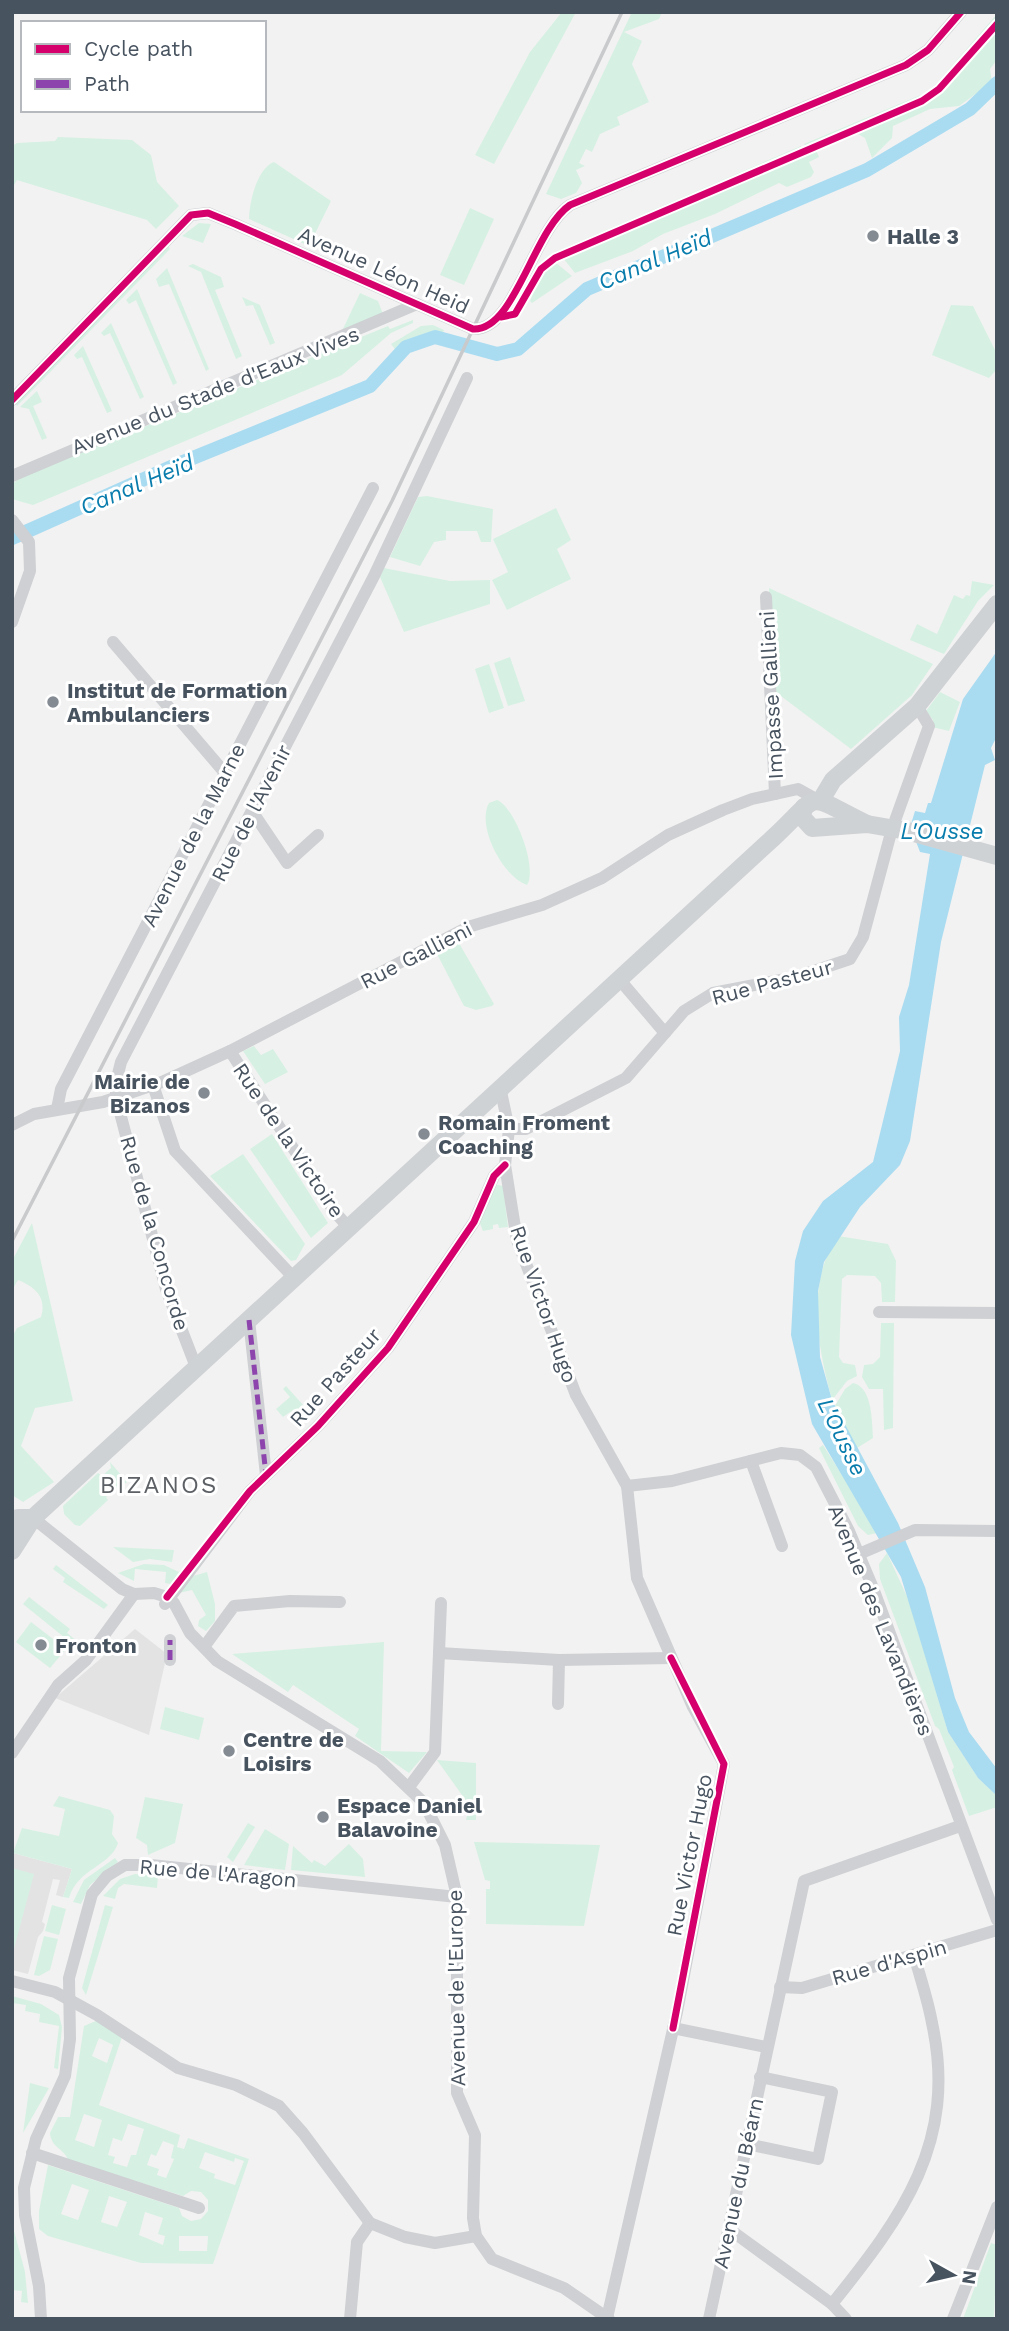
<svg xmlns="http://www.w3.org/2000/svg" width="1009" height="2331" font-family="'Work Sans',sans-serif">
  <style>
    .education { fill: #e4e3e4 }
    .green { fill: #d6f1e3; fill-rule: evenodd }
    .water { fill: #aadcf1 }
    .lines { fill: none; stroke-linecap: round; stroke-linejoin: round }
    .canal { stroke: #aadcf1; stroke-width: 14 }
    .street { stroke: #ced0d3; stroke-width: 12 }
    .secondary { stroke: #cfd2d5; stroke-width: 18 }
    .rail { stroke: #c8cacc; stroke-width: 3.5 }
    .quiet { stroke: #8e44ad; stroke-width: 5; stroke-dasharray: 10 5; stroke-linecap: butt }
    .cycleway-casing { stroke: #fff; stroke-width: 11 }
    .cycleway { stroke: #d6006c; stroke-width: 7 }
    .poi-dot { fill: #848b93; stroke: #fff; stroke-width: 2.5 }
    .labels { text-anchor: middle; dominant-baseline: central; stroke-width: 6; stroke-linejoin: round; paint-order: stroke }
    .poi-label { font-size: 21px; font-weight: bold; fill: #485360; stroke: #fff; text-anchor: start }
    .street-label { font-size: 21px; fill: #485360; stroke: #fff }
    .water-label { font-size: 23px; font-style: italic; fill: #087cac; stroke: #fff }
    .quarter-label { font-size: 24px; letter-spacing: 2px; fill: #5d6166; stroke: #fff }
  </style>
  <rect width="100%" height="100%" fill="#f3f2f2"/>
  <g class="education">
    <path d="M135,1629L167,1654L149,1735L55,1698Z"/>
    <path d="M13,1853L72,1869L63,1897L56,1895L60,1880L53,1879L42,1922L45,1924L43,1931L38,1937L28,1974L12,1970Z"/>
  </g>
  <g class="green">
    <path d="M562,12H576L494,164L475,155L530,52Z"/>
    <path d="M632,12H662L659,19L624,32L642,41L632,64L649,102L617,117L620,125L600,134L592,152L586,149L579,163L585,166L576,170L582,183L576,193L561,199L546,194Z"/>
    <path d="M997,14V19L938,86L926,95L806,148L804,144L923,94L936,84Z"/>
    <path d="M997,30V60L990,69L992,82L959,106L930,109L893,126L892,138L872,158L865,138L858,134L922,104L941,92Z"/>
    <path d="M58,137L132,140L151,155L157,182L179,206L156,229L147,220L17,180L12,189V146L17,143L55,141Z"/>
    <path d="M801,146L802,149L555,254V252Z"/>
    <path d="M816,150L819,157L809,162L814,172L811,177L787,187L779,183L715,214L663,234L633,251L575,273L563,258Z"/>
    <path d="M274,162L331,201L309,246L249,219C249,203 257,168 274,162Z"/>
    <path d="M470,208L494,219L464,285L440,275Z"/>
    <path d="M199,223L211,224L203,243L182,236Z"/>
    <path d="M168,244L170,249L17,406L15,402Z"/>
    <path d="M555,262L572,276L532,303L530,301L542,272Z"/>
    <path d="M193,264L221,277L224,287L215,290L242,356L236,359L201,272L188,266Z"/>
    <path d="M167,268L209,369L206,371L169,284L159,287L156,279Z"/>
    <path d="M137,289L177,383L173,385L136,300L129,304L126,300Z"/>
    <path d="M360,293L378,301L383,314L342,331Z"/>
    <path d="M242,297L260,305L275,343L270,345L253,305L246,306Z"/>
    <path d="M951,305L973,306L997,354V369L989,378L932,355Z"/>
    <path d="M413,320V323L391,333L342,375L33,505L12,499V484L20,478L388,326L390,329Z"/>
    <path d="M111,323L144,397L140,399L110,333L104,336L101,333Z"/>
    <path d="M433,325L444,330L441,337C428,333 407,344 398,353L391,344L421,326Z"/>
    <path d="M83,346L112,411L107,413L82,357L77,359L74,355Z"/>
    <path d="M37,391L42,402L33,406L47,438L42,440L29,409L20,407Z"/>
    <path d="M427,496L493,509L491,542H481L477,531H446V540L434,542L420,566L390,557L418,497Z"/>
    <path d="M556,508L571,540L557,549L571,579L507,610L492,580L508,572L493,539Z"/>
    <path d="M384,568L450,581L490,580V604L404,632L380,577Z"/>
    <path d="M972,581L994,585L978,601L944,654L910,640L917,624L937,634L954,595L963,599L966,595L970,596Z"/>
    <path d="M769,588L933,664L912,695L851,749L773,690Z"/>
    <path d="M510,657L525,701L508,706L494,663Z"/>
    <path d="M489,664L504,708L489,713L475,669Z"/>
    <path d="M940,692L960,702L949,731L932,727L933,720L926,711Z"/>
    <path d="M497,800C515,807 538,869 527,885C503,877 476,826 489,803Z"/>
    <path d="M459,943L494,1004L492,1006L476,1010L464,1006L437,954Z"/>
    <path d="M254,1046L261,1055L273,1049L288,1072L265,1084L243,1051Z"/>
    <path d="M272,1134L328,1223L311,1238L250,1149Z"/>
    <path d="M243,1154L305,1244L296,1260L291,1261L210,1176Z"/>
    <path d="M493,1184L503,1186L508,1227L499,1228L498,1224L493,1225V1229L483,1231L479,1221Z"/>
    <path d="M32,1223L73,1401L35,1408L21,1446L54,1482L23,1502L12,1495V1337L17,1328L41,1317C47,1297 35,1287 18,1280L12,1290V1261Z"/>
    <path d="M838,1236L888,1244L896,1261L895,1302H882L881,1283L875,1276L847,1275L842,1279L839,1357L843,1363L855,1365L857,1376L847,1381L832,1400C818,1348 805,1284 838,1236Z"/>
    <path d="M881,1323H894L893,1428L884,1430L883,1389H869L862,1377L864,1365L873,1364L880,1357Z"/>
    <path d="M853,1383C872,1387 872,1419 873,1438L857,1448L835,1406L845,1389Z"/>
    <path d="M286,1386L304,1406L294,1416L290,1412L283,1417L276,1409L290,1397L283,1389Z"/>
    <path d="M823,1445L871,1521L877,1533L868,1535L858,1526L819,1448Z"/>
    <path d="M110,1462L127,1482L106,1497L108,1500L80,1526L75,1525L64,1514L63,1506L98,1473L102,1476L111,1468Z"/>
    <path d="M113,1547L174,1550L172,1562L150,1559L133,1562Z"/>
    <path d="M887,1553L909,1601L948,1732L978,1778L997,1796V1807L969,1816L952,1770L954,1767L939,1729L935,1726L880,1579L879,1564Z"/>
    <path d="M144,1564L164,1565L179,1572L171,1584L165,1583L166,1572L135,1569L134,1581L118,1573Z"/>
    <path d="M56,1565L108,1605L104,1609L63,1582L65,1578L53,1569Z"/>
    <path d="M207,1572L215,1604V1621L206,1631L198,1626L199,1620L206,1615L192,1590L179,1593L193,1576Z"/>
    <path d="M29,1597L70,1629L67,1633L78,1642L75,1646L23,1604Z"/>
    <path d="M31,1622L66,1649L50,1668L16,1642Z"/>
    <path d="M384,1642L381,1751L427,1752L409,1773L355,1736L359,1729L293,1685L288,1692L232,1654Z"/>
    <path d="M165,1707L204,1718L199,1740L160,1729Z"/>
    <path d="M437,1760L476,1763V1820H466L469,1805Z"/>
    <path d="M59,1796L110,1810L114,1816L112,1834L118,1843C111,1866 78,1868 69,1898L63,1897L72,1869L13,1853L22,1828L59,1836L65,1809L53,1806Z"/>
    <path d="M145,1797L183,1804L175,1843L148,1855L147,1845L136,1838Z"/>
    <path d="M248,1823L255,1827L233,1862L227,1857Z"/>
    <path d="M265,1829L289,1844L285,1870L244,1865Z"/>
    <path d="M474,1842L600,1845L584,1926L486,1924V1889H490V1881L485,1880Z"/>
    <path d="M349,1844L363,1859L365,1877L291,1870L293,1846L312,1863L314,1860L325,1866Z"/>
    <path d="M115,1858L118,1862L90,1885L81,1904L73,1902L84,1880Z"/>
    <path d="M12,1868L34,1874L12,1956Z"/>
    <path d="M135,1874L158,1876L157,1888L124,1884L118,1888L115,1899L103,1896L120,1879Z"/>
    <path d="M52,1905L66,1909L59,1935L45,1931Z"/>
    <path d="M105,1905L113,1907L86,1995L82,1988Z"/>
    <path d="M44,1936L58,1939L50,1970L39,1976L34,1975Z"/>
    <path d="M12,1996L41,2004L59,2015L62,2027L58,2069L54,2068L59,2026L39,2022L40,2014L25,2011L26,2005L12,2003Z"/>
    <path d="M98,2020L122,2037L99,2105L180,2135L177,2147L184,2149L188,2138L249,2159L213,2264L141,2263L48,2236L39,2229V2211L48,2165L179,2208L182,2216L191,2221L201,2219L208,2211V2200L201,2192L191,2191L183,2196L68,2160C65,2149 51,2148 50,2133L58,2117H70L84,2026ZM99,2038L113,2045L107,2063L92,2056ZM84,2114L102,2120L94,2147L75,2140ZM128,2124L144,2129L136,2155H131L127,2167L113,2163L115,2157L108,2155L113,2138L122,2141ZM163,2141L174,2145L171,2158L174,2159L166,2178L157,2175L159,2169L147,2165L151,2154L156,2156ZM205,2152L234,2162L235,2158L244,2161L235,2185L214,2178L215,2174L199,2168ZM72,2184L89,2190L78,2220L61,2214ZM109,2196L127,2202L117,2227L101,2222ZM145,2212L163,2218L158,2234L165,2236L163,2245L139,2235ZM179,2236H208L207,2251H179Z"/>
    <path d="M30,2083L49,2088L23,2133Z"/>
    <path d="M12,2223L25,2272L28,2303L21,2302L22,2291L12,2290Z"/>
    <path d="M991,2243L997,2245L994,2319H963Z"/>
  </g>
  <path class="water" d="M997,651V736L991,748L995,760L985,765L941,942L910,1141L900,1165L860,1207L824,1262L818,1291L820,1357L832,1400L898,1523L925,1587L955,1698L969,1732L997,1769V1796L978,1778L948,1732L901,1577L812,1424L791,1335L795,1261L803,1231L823,1201L873,1162L900,1051L899,1017L909,985L930,854L920,852L915,839L907,837L915,811L925,813L928,803H931L963,699Z"/>
  <g class="lines">
    <path class="canal" d="M12,538L178,464L370,386L406,347L435,337L497,354L518,349L587,289L867,170L970,109L997,83"/>
    <g class="street">
      <path d="M12,400L191,215L208,213L235,224L473,329C515,331 533,230 570,205L906,65L928,50L961,12"/>
      <path d="M12,476L417,304"/>
      <path d="M12,520L29,542L30,571L12,622"/>
      <path d="M766,597L775,794"/>
      <path d="M113,642L225,773"/>
      <path d="M252,811L287,863L318,835"/>
      <path d="M619,979L665,1033"/>
      <path d="M230,1051L334,1211L349,1228"/>
      <path d="M153,1085L175,1151L293,1277"/>
      <path d="M500,1087L509,1129L505,1165L517,1240L576,1395L627,1486L637,1578L693,1707L724,1764L677,2012L607,2318"/>
      <path d="M57,1109L61,1089L373,488"/>
      <path d="M12,1125L34,1114L103,1102L162,1082L230,1051L468,927L542,905L602,878L668,835L723,810L752,799L798,789L816,799"/>
      <path d="M509,1129H526L626,1078L684,1011L713,993L796,977L850,959L863,937L892,829L929,726L917,706"/>
      <path d="M879,1312L997,1313"/>
      <path d="M249,1320L266,1475"/>
      <path d="M196,1367L166,1289L118,1105L115,1086L121,1062L374,576L467,378"/>
      <path d="M751,1461L782,1546"/>
      <path d="M627,1486L672,1481L781,1453L800,1455L816,1467L849,1531L873,1588L997,1920"/>
      <path d="M33,1518L122,1589L134,1594L154,1593L167,1597L174,1603L190,1633L217,1661L380,1761L424,1803L445,1845L457,1897V2093L475,2135L473,2218L476,2236L492,2259L564,2288L609,2319"/>
      <path d="M859,1554L915,1530L997,1531"/>
      <path d="M165,1604L250,1491L318,1426L388,1348L474,1222L494,1176L505,1165"/>
      <path d="M204,1647L234,1606L290,1601L340,1602"/>
      <path d="M439,1653L559,1660L671,1658"/>
      <path d="M170,1660V1640"/>
      <path d="M558,1704L559,1660"/>
      <path d="M12,1753L58,1685L86,1660L134,1594"/>
      <path d="M409,1787L435,1752L441,1603"/>
      <path d="M12,1981L55,1992L97,2015L178,2068L236,2085L279,2106L303,2133L370,2223L405,2237L435,2243L476,2236"/>
      <path d="M780,1987L802,1988L997,1930"/>
      <path d="M673,2028L766,2047"/>
      <path d="M747,2144L818,2159L832,2092L760,2077"/>
      <path d="M32,2153L199,2208"/>
      <path d="M729,2229L832,2304L846,2319"/>
      <path d="M832,2304C902,2217 958,2142 932,2023C928,2000 920,1977 914,1955"/>
      <path d="M41,2319L39,2286L25,2215L24,2188L36,2139L65,2076L70,2039L69,1978L92,1894L107,1876L125,1865H151L457,1897"/>
      <path d="M350,2319L357,2242L370,2223"/>
      <path d="M709,2319L804,1881L960,1826"/>
      <path d="M953,2319L997,2207"/>
    </g>
    <g class="secondary">
      <path d="M821,800L833,780L917,706L997,604"/>
      <path d="M804,807L802,817L812,828L867,824L907,831L997,856"/>
      <path d="M12,1525L18,1518H33"/>
      <path d="M12,1551L33,1518L773,838C824,790 803,793 867,824"/>
    </g>
    <path class="rail" d="M12,1241L392,501L622,12"/>
    <g class="quiet">
      <path d="M249,1320L266,1475"/>
      <path d="M170,1660V1640"/>
    </g>
    <defs>
      <g id="cycleway">
        <path d="M501,317L515,314L541,269L555,258L922,101L939,89L997,24"/>
        <path d="M12,400L191,215L208,213L235,224L473,329C515,331 533,230 570,205L906,65L928,50L961,12"/>
        <path d="M167,1597L250,1491L318,1426L388,1348L474,1222L494,1176L505,1165"/>
        <path d="M671,1658L724,1764L673,2028"/>
      </g>
    </defs>
    <use href="#cycleway" class="cycleway-casing"/>
    <use href="#cycleway" class="cycleway"/>
  </g>
  <g class="poi-dot">
    <circle cx="873" cy="236" r="7"/>
    <circle cx="53" cy="702" r="7"/>
    <circle cx="204" cy="1093" r="7"/>
    <circle cx="424" cy="1134" r="7"/>
    <circle cx="41" cy="1645" r="7"/>
    <circle cx="229" cy="1751" r="7"/>
    <circle cx="323" cy="1817" r="7"/>
  </g>
  <g class="labels">
    <g class="poi-label">
      <text x="887" y="236">Halle 3</text>
      <text x="67" y="690">Institut de Formation<tspan x="67" dy="24">Ambulanciers</tspan></text>
      <text x="190" y="1081" text-anchor="end">Mairie de<tspan x="190" dy="24">Bizanos</tspan></text>
      <text x="438" y="1122">Romain Froment<tspan x="438" dy="24">Coaching</tspan></text>
      <text x="55" y="1645">Fronton</text>
      <text x="243" y="1739">Centre de<tspan x="243" dy="24">Loisirs</tspan></text>
      <text x="337" y="1805">Espace Daniel<tspan x="337" dy="24">Balavoine</tspan></text>
    </g>
    <g class="street-label">
      <text transform="translate(384 270) rotate(24)">Avenue Léon Heid</text>
      <text transform="translate(215 390) rotate(-22)">Avenue du Stade d'Eaux Vives</text>
      <text transform="translate(771 695) rotate(-93)">Impasse Gallieni</text>
      <text transform="translate(251 813) rotate(-63)">Rue de l'Avenir</text>
      <text transform="translate(193 835) rotate(-63)">Avenue de la Marne</text>
      <text transform="translate(416 955) rotate(-27)">Rue Gallieni</text>
      <text transform="translate(772 982) rotate(-15)">Rue Pasteur</text>
      <text transform="translate(289 1140) rotate(56)">Rue de la Victoire</text>
      <text transform="translate(155 1233) rotate(74)">Rue de la Concorde</text>
      <text transform="translate(544 1304) rotate(71)">Rue Victor Hugo</text>
      <text transform="translate(335 1377) rotate(-48)">Rue Pasteur</text>
      <text transform="translate(881 1620) rotate(68)">Avenue des Lavandières</text>
      <text transform="translate(689 1855) rotate(-79)">Rue Victor Hugo</text>
      <text transform="translate(218 1873) rotate(5)">Rue de l'Aragon</text>
      <text transform="translate(889 1962) rotate(-16)">Rue d'Aspin</text>
      <text transform="translate(456 1988) rotate(-91)">Avenue de l'Europe</text>
      <text transform="translate(738 2183) rotate(-78)">Avenue du Béarn</text>
    </g>
    <g class="water-label">
      <text transform="translate(655 260) rotate(-23)">Canal Heïd</text>
      <text transform="translate(137 485) rotate(-23)">Canal Heïd</text>
      <text x="942" y="831">L'Ousse</text>
      <text transform="translate(842 1437) rotate(64)">L'Ousse</text>
    </g>
    <g class="quarter-label">
      <text x="159" y="1485">BIZANOS</text>
    </g>
  </g>
  <rect width="1009" height="2331" fill="none" stroke="#485360" stroke-width="28"/>
  <rect x="21" y="21" width="245" height="91" fill="#ffffff" stroke="#b6babf" stroke-width="2"/>
  <rect x="35" y="44" width="35" height="10" fill="#d6006c" stroke="#b6babf" stroke-width="2"/>
  <text x="84" y="56" font-size="21" fill="#485360">Cycle path</text>
  <rect x="35" y="79" width="35" height="10" fill="#8e44ad" stroke="#b6babf" stroke-width="2"/>
  <text x="84" y="91" font-size="21" fill="#485360">Path</text>
  <g transform="translate(953 2275) rotate(98)" stroke="#ffffff" stroke-width="5" paint-order="stroke">
  <path d="M0-5L12 26L0 18L-12 26Z" fill="#485360"/>
  <text y="-10" font-size="19" font-weight="bold" text-anchor="middle" fill="#485360">N</text>
  </g>
</svg>
